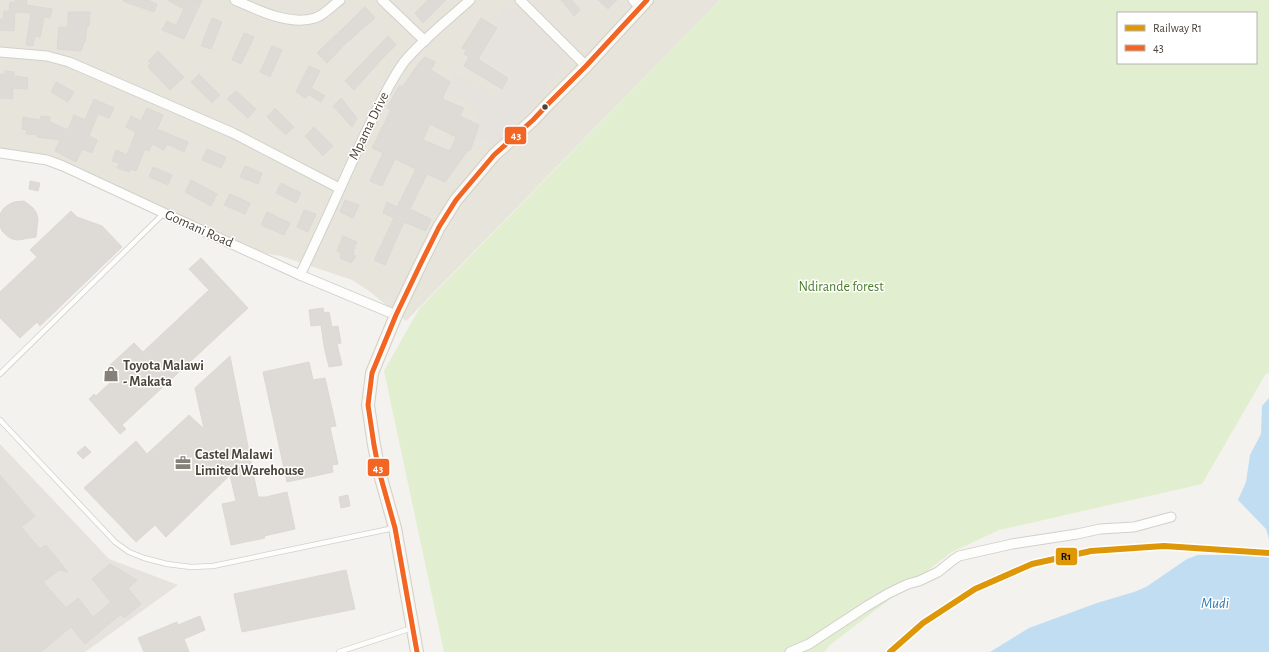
<svg xmlns="http://www.w3.org/2000/svg" width="1269" height="652" font-family="'Alegreya Sans',sans-serif">
  <style>
    .residential { fill: #e7e4dc }
    .industrial { fill: #e6e2de }
    .green { fill: #e1eecf; fill-rule: evenodd }
    .parking { fill: #e6e3df }
    .water { fill: #c0ddf1 }
    .building { fill: #dedbd6; stroke: #dcd9d4; fill-rule: evenodd }
    .lines { fill: none; stroke-linecap: round; stroke-linejoin: round }
    .lane-casing { stroke: #d2d0cb; stroke-width: 6 }
    .street-casing { stroke: #d2d0cb; stroke-width: 11 }
    .secondary-casing { stroke: #d3cfc5; stroke-width: 14 }
    .lane { stroke: #fdfdfc; stroke-width: 4.5 }
    .street { stroke: #fdfdfc; stroke-width: 9 }
    .secondary { stroke: #f7f6f1; stroke-width: 12 }
    .bus-1-casing { stroke: #fff; stroke-width: 8 }
    .bus-1 { stroke: #f26522; stroke-width: 5 }
    .rail-1-casing { stroke: #fff; stroke-width: 9 }
    .rail-1 { stroke: #dd9709; stroke-width: 6 }
    .bus-dot { fill: #4b4439; stroke: #fff; stroke-width: 1.5 }
    .labels { text-anchor: middle; dominant-baseline: central; stroke-width: 3; stroke-linejoin: round; paint-order: stroke }
    .street-label { font-size: 14px; fill: #4b4439; stroke: #fff }
    .park-label { font-size: 14px; fill: #4a7f2a; stroke: #fff }
    .poi-label { font-size: 14px; font-weight: bold; fill: #4b4439; stroke: #fff; text-anchor: start }
    .water-label { font-size: 15px; font-style: italic; fill: #2e7ab2; stroke: #fff }
    .line-badge { stroke: #fff; stroke-width: 1.5 }
    .badge-label { font-size: 11px; text-anchor: middle; font-weight: bold; fill: #fff }
    .pale-badge-label { font-size: 11px; text-anchor: middle; font-weight: bold; fill: #111 }
  </style>
  <rect width="100%" height="100%" fill="#f4f2ee"/>
  <path class="residential" d="M0,0H720L406,321L369,291L352,280L281,256L263,253L53,167L0,152Z"/>
  <path class="industrial" d="M0,444L109,559L178,585L85,652H0Z"/>
  <path class="green" d="M720,0H1269V372L1265,375L1202,484L999,530L952,552L831,644L824,652H444L384,371L419,309ZM1118,13H1256V63H1118Z"/>
  <path class="parking" d="M509,4L526,18L567,59L537,102L495,146L477,137L480,120L468,103L446,91L454,74L497,97L510,75L481,57L500,28L491,20Z"/>
  <g class="water">
    <path d="M1269,398V539L1266,529L1238,500L1246,482L1250,455L1261,434L1262,406Z"/>
    <path d="M1246,554L1259,557L1269,555V652H990L1029,628L1097,603L1134,592L1146,587L1187,559L1198,555H1231Z"/>
  </g>
  <g class="building">
    <path d="M15,0H27L26,5L52,9L50,18L44,17L40,37L35,36L33,46L26,45L31,13L15,12L14,31L0,30V19L3,20L4,11H9L10,2L15,3Z"/>
    <path d="M123,0H148L157,4L154,12L123,1Z"/>
    <path d="M167,0H202L184,39L162,30L167,21L176,26L184,9Z"/>
    <path d="M428,0H446L423,23L415,13Z"/>
    <path d="M561,0H572L580,10L574,16Z"/>
    <path d="M598,0H617L608,9Z"/>
    <path d="M365,7L375,18L346,43L327,63L317,53Z"/>
    <path d="M68,12H90L89,26H87L85,42H84L81,51L57,49L59,27H68Z"/>
    <path d="M212,18L222,22L211,49L201,46Z"/>
    <path d="M481,18L497,28L478,59L508,78L502,89L464,66L469,57L464,54L466,51L462,48Z"/>
    <path d="M244,33L254,37L241,64L232,60Z"/>
    <path d="M388,36L396,45L379,62L354,90L345,81Z"/>
    <path d="M272,46L282,50L270,77L260,72Z"/>
    <path d="M158,51L184,77L170,90L148,67L151,63L148,61Z"/>
    <path d="M425,57L435,62L431,70L450,82L442,99L464,108L460,116L479,125L470,151L468,150L445,182L427,174L410,209L431,219L426,231L404,222L385,265L374,260L394,218L383,213L387,202L397,207L416,169L395,159L382,186L370,181L383,153L372,148L391,110L387,108L399,86H403L419,63ZM430,124L456,137L450,151L423,140Z"/>
    <path d="M309,66L320,71L311,88L325,96L321,102L308,94L306,98L296,92Z"/>
    <path d="M5,71L14,72V76L28,78L27,89L13,88V99L0,98V74H5Z"/>
    <path d="M199,74L220,95L212,103L191,82Z"/>
    <path d="M56,82L74,92L68,102L51,92Z"/>
    <path d="M236,91L256,109L248,118L227,99Z"/>
    <path d="M341,98L357,118L352,127L333,106Z"/>
    <path d="M94,99L114,108L109,118L98,114L89,136L97,140L92,153L82,149L76,162L55,151L60,140L37,137V135L26,134L27,130L22,129L23,117L40,120L41,116L50,117V122L68,130L74,115L85,120Z"/>
    <path d="M147,108L163,115L157,129L188,142L184,152L167,144L164,150L152,144L149,151L145,149L136,171L131,169L129,172L117,168L119,163L112,161L116,150L127,155L136,132L126,127L131,116L141,121Z"/>
    <path d="M275,108L294,127L286,135L267,117Z"/>
    <path d="M314,127L333,146L323,156L305,136Z"/>
    <path d="M207,149L226,157L221,168L202,160Z"/>
    <path d="M245,166L262,173L258,184L240,177Z"/>
    <path d="M153,167L172,175L168,185L149,177Z"/>
    <path d="M191,180L217,194L211,206L185,192Z"/>
    <path d="M30,181L40,183L38,191L29,189Z"/>
    <path d="M281,183L301,193L296,203L276,193Z"/>
    <path d="M230,194L250,203L245,214L224,205Z"/>
    <path d="M345,200L359,205L353,218L340,212Z"/>
    <path d="M24,201L32,207L36,212L38,219L36,237L18,240L12,239L7,236L2,231L0,226V214L3,209L8,205L14,202Z"/>
    <path d="M304,210L316,214L308,232L297,227Z"/>
    <path d="M71,211L77,217L102,226L122,247L40,326L37,322L20,338L0,318V292L37,257L30,250Z"/>
    <path d="M267,212L290,223L284,235L261,225Z"/>
    <path d="M343,236L357,242L353,251H354L353,255L356,256L351,263L340,258L341,253L337,251Z"/>
    <path d="M201,258L248,308L122,425L126,429L120,434L89,399L94,394L96,396L117,376L108,367L134,343L143,352L209,290L189,269Z"/>
    <path d="M323,308L324,313L329,312L332,327L338,326L341,343L337,344L342,365L329,367L324,346L321,325L311,326L309,310Z"/>
    <path d="M230,356L258,497H266L287,492L295,529L264,536L265,538L231,545L222,504L236,501L230,475L166,537L155,525L136,542L84,488L136,441L147,454L189,415L204,429L195,388Z"/>
    <path d="M309,362L313,380L325,378L336,426L330,427L338,464L332,465L333,472L287,482L263,372Z"/>
    <path d="M85,446L91,452L83,459L77,453Z"/>
    <path d="M0,475L35,516L21,527L40,549L46,545L68,572L59,570L43,582L66,608L78,598L93,617L111,602L92,579L110,564L137,580L128,589L141,604L124,618L121,614L85,644L71,627L41,652H0Z"/>
    <path d="M348,495L350,506L341,508L339,497Z"/>
    <path d="M346,570L355,609L242,632L234,594Z"/>
    <path d="M200,616L205,630L184,639L189,652H144L138,638L177,622L178,625Z"/>
  </g>
  <g class="lines">
    <defs>
      <g id="lane">
        <path d="M0,374L164,213"/>
        <path d="M0,420L115,542L129,552L144,558L167,564L191,567L213,566L394,528"/>
        <path d="M339,652L412,628"/>
      </g>
      <g id="street">
        <path d="M235,0C258,10 289,26 315,18C324,15 332,6 340,0"/>
        <path d="M382,0L425,41"/>
        <path d="M520,0L586,66"/>
        <path d="M633,0L640,7"/>
        <path d="M0,52L47,56L69,62L233,133L339,188"/>
        <path d="M0,153L47,160L63,166L164,213L300,275L396,315"/>
        <path d="M300,275C323,228 343,181 365,134C377,110 388,84 404,62C423,39 448,20 470,0"/>
        <path d="M790,652L809,644L867,606L889,593L908,584L919,581L938,572L953,560L959,556L1012,544L1077,534L1100,529L1134,527L1171,517"/>
      </g>
      <path id="secondary" d="M417,652L395,528L379,471L374,445L368,405L372,373L396,315L421,263L439,227L456,200L494,155L533,120L549,103L586,66L647,0"/>
    </defs>
    <use href="#lane" class="lane-casing"/>
    <use href="#street" class="street-casing"/>
    <use href="#secondary" class="secondary-casing"/>
    <use href="#lane" class="lane"/>
    <use href="#street" class="street"/>
    <use href="#secondary" class="secondary"/>
    <defs>
      <path id="bus-1" d="M417,652L395,528L379,471L374,445L368,405L372,373L396,315L421,263L439,227L456,200L494,155L533,120L549,103L586,66L647,0"/>
    </defs>
    <use href="#bus-1" class="bus-1-casing"/>
    <use href="#bus-1" class="bus-1"/>
    <defs>
      <path id="rail-1" d="M890,652L923,623L975,589L1032,564L1091,551L1164,546L1269,553"/>
    </defs>
    <use href="#rail-1" class="rail-1-casing"/>
    <use href="#rail-1" class="rail-1"/>
  </g>
  <defs>
    <symbol id="shop-bare" viewBox="-9 -9 18 18"><path d="M-5-2.5h2.3a2.7 3.5 0 0 1 5.4 0H5L5.5 6h-11ZM-1.5-2.5h3a1.5 2.3 0 0 0-3 0Z" fill="#868178" stroke="#fff" stroke-width="2.5" paint-order="stroke"/></symbol>
    <symbol id="office-bare" viewBox="-9 -9 18 18"><path d="M-6-3h4V-5.5h4V-3h4V5H-6ZM-1-4.5V-3h2v-1.5ZM-6 0V1H6V0Z" fill="#868178" stroke="#fff" stroke-width="2.5" paint-order="stroke"/></symbol>
  </defs>
  <g fill-rule="evenodd">
    <use href="#shop-bare" x="100" y="363" width="22" height="22"/>
    <use href="#office-bare" x="172" y="452" width="22" height="22"/>
  </g>
  <circle class="bus-dot" cx="545" cy="107" r="3.5"/>
  <g class="labels">
    <g class="street-label">
      <text transform="translate(369 126) rotate(-64)">Mpama Drive</text>
      <text transform="translate(199 229) rotate(24)">Gomani Road</text>
    </g>
    <g class="park-label">
      <text x="841" y="287">Ndirande forest</text>
    </g>
    <g class="poi-label">
      <text x="123" y="366">Toyota Malawi<tspan x="123" dy="16">- Makata</tspan></text>
      <text x="195" y="455">Castel Malawi<tspan x="195" dy="16">Limited Warehouse</tspan></text>
    </g>
    <g class="water-label">
      <text x="1215" y="603">Mudi</text>
    </g>
  </g>
  <g class="line-badge">
    <rect x="504" y="126" width="23" height="19" rx="4" fill="#f26522"/>
    <rect x="367" y="458" width="23" height="19" rx="4" fill="#f26522"/>
    <rect x="1055" y="547" width="23" height="19" rx="4" fill="#dd9709"/>
  </g>
  <g class="badge-label">
    <text x="516" y="139">43</text>
    <text x="378" y="472">43</text>
  </g>
  <g class="pale-badge-label">
    <text x="1066" y="560">R1</text>
  </g>
  <rect x="1117" y="12" width="140" height="52" fill="#ffffff" stroke="#b7b4b0"/>
  <rect x="1125" y="25" width="20" height="6" fill="#dd9709" stroke="#b7b4b0"/>
  <text x="1153" y="32" font-size="12" fill="#4b4439">Railway R1</text>
  <rect x="1125" y="45" width="20" height="6" fill="#f26522" stroke="#b7b4b0"/>
  <text x="1153" y="52" font-size="12" fill="#4b4439">43</text>
</svg>
